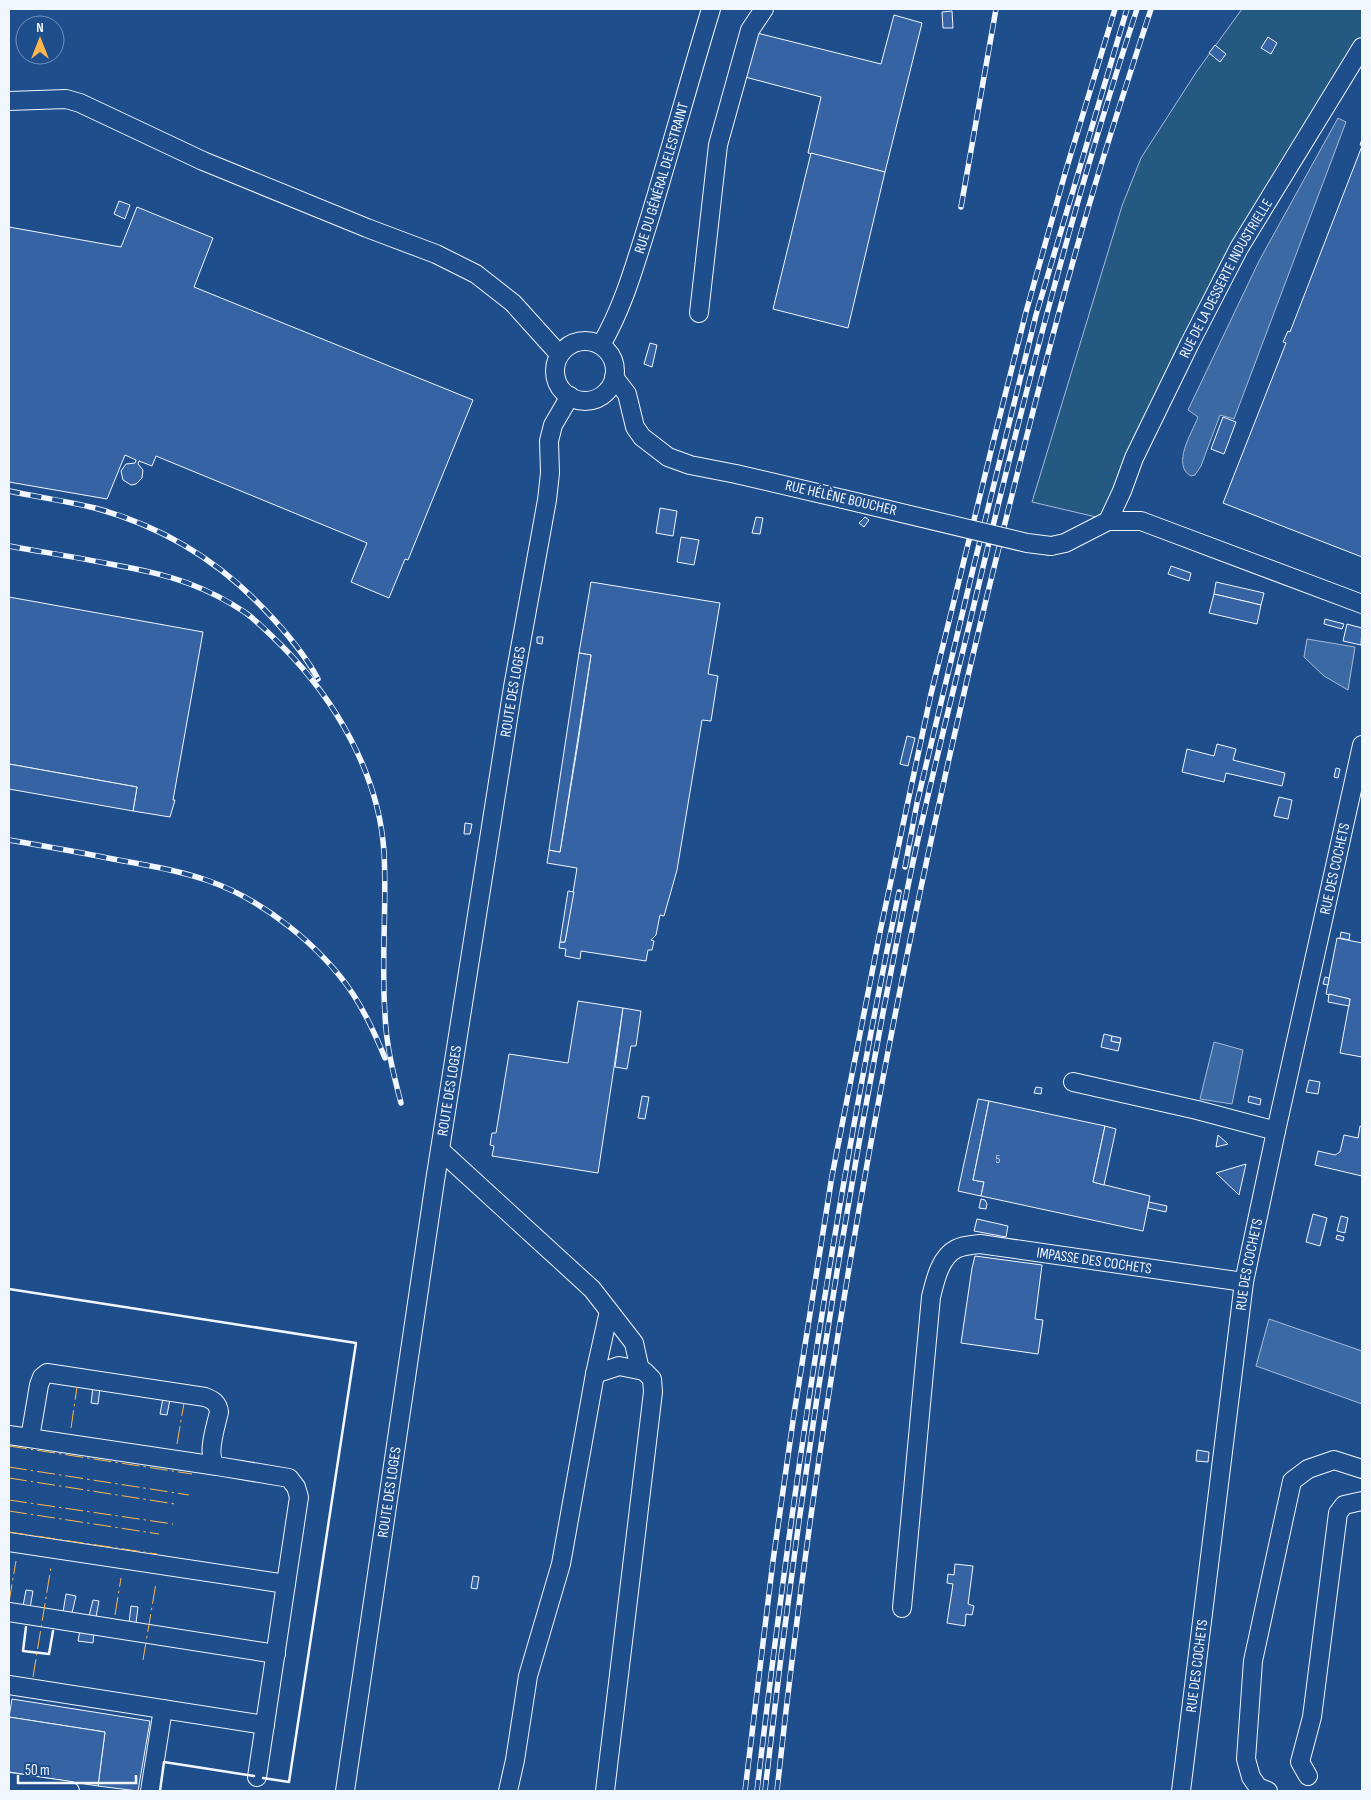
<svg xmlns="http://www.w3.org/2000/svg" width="1371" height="1800" font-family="'Sofia Sans Condensed',sans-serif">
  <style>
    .green { fill: #245a82; stroke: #a8bbd7 }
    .water { fill: #3b69a3; stroke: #a8bbd7 }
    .building { fill: #3563a3; stroke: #f2f6ff }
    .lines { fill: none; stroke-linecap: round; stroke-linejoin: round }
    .minor-casing { stroke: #f2f6ff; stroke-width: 20 }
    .minor { stroke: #1f4e8c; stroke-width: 18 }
    .rail-casing { stroke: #f2f6ff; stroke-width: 5.5 }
    .rail { stroke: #1f4e8c; stroke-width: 4; stroke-dasharray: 11; stroke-linecap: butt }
    .minor-bridge-casing { stroke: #f2f6ff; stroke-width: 20; stroke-linecap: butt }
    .minor-bridge { stroke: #1f4e8c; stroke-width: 18 }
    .wall { stroke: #f2f6ff; stroke-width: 2.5 }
    .power { stroke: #ffb74d; stroke-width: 1; stroke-dasharray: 18 4 2.5 4; stroke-linecap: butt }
    .labels { text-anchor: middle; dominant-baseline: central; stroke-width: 4; stroke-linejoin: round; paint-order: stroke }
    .number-label { font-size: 12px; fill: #c3d1e8 }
    .street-label { font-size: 15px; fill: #f2f6ff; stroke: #1f4e8c }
  </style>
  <rect width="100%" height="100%" fill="#1f4e8c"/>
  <path class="green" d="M1242,9H1362V49L1240,248L1109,520L1032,502L1122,206L1141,158L1197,71Z"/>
  <g class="water">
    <path d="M1338,118L1346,122L1234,419L1220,415L1201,466L1195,475L1191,476C1171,465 1192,433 1198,417L1188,410L1259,261Z"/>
    <path d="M1307,639L1355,647L1348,690L1324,676L1304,657Z"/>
    <path d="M1214,1042L1243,1050L1232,1104L1200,1099Z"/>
    <path d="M1269,1319L1362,1351V1404L1256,1366Z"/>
  </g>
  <g class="building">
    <path d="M952,11L953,28H943L942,12Z"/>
    <path d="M894,15L922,23L885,172L808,153L821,97L745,77L757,33L881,64Z"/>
    <path d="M1268,37L1277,43L1271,54L1261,48Z"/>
    <path d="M1215,45L1226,54L1220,62L1209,53Z"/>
    <path d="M1362,139V557L1223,503L1286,343L1283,342L1288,331L1290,332L1362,146L1360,145Z"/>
    <path d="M811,153L885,172L848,328L773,309Z"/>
    <path d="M119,201L130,205L125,219L114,214Z"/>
    <path d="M137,207L213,238L194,287L473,400L408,560L405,559L389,598L351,582L367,543L156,456L152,466L139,461L138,464L143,470L142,478L136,484L131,485L123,480L121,471L126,464L135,463L136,460L125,455L107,499L9,482V227L121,247Z"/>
    <path d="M650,343L657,345L652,367L644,364Z"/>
    <path d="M1223,417L1236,422L1224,454L1211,449Z"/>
    <path d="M660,508L677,511L673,536L656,533Z"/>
    <path d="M756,517L763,518L760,534L752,533Z"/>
    <path d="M865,517L869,520L864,527L859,523Z"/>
    <path d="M681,537L699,540L694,565L677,562Z"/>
    <path d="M1171,566L1191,573L1189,581L1168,574Z"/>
    <path d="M591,582L720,603L708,674L718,676L711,721L702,720L677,870L664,916L660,915L656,935L651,940L654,941L652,950H648L646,961L581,951L580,959L565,956L566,949L559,948L560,942H565L577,868L547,863L549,850L560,852L578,743L591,655L579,653Z"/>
    <path d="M1216,582L1264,593L1261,605L1214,594Z"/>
    <path d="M1214,594L1261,605L1257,624L1209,613Z"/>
    <path d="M9,597L203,632L173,800H175L170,817L133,811L137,787L9,764Z"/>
    <path d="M1325,619L1344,624L1342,629L1324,624Z"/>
    <path d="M1347,624L1362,628L1361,645L1343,641Z"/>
    <path d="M537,637H543L542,644L537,643Z"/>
    <path d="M579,653L591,655L560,852L549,850Z"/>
    <path d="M907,736L915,738L908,766L900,764Z"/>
    <path d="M1217,744L1236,749L1233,760L1285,773L1282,786L1226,773L1224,782L1182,772L1187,749L1214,756Z"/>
    <path d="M9,764L137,787L133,811L9,789Z"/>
    <path d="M1336,768L1340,769L1338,778L1334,777Z"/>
    <path d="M1279,797L1292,800L1288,819L1274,816Z"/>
    <path d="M465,823L472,824L470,834H464Z"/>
    <path d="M568,891L574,892L565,942H560Z"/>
    <path d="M1341,932L1350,934L1349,940L1340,938Z"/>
    <path d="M1337,938L1362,943V1057L1340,1053L1350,999L1326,994Z"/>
    <path d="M1325,977L1329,978L1328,985L1323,984Z"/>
    <path d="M1329,994L1350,999L1349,1006L1328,1002Z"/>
    <path d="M578,1001L623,1008L598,1173L492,1156L494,1146L490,1145L492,1133H496L509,1054L568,1063Z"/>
    <path d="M623,1008L641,1011L636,1046H631L627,1069L615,1067Z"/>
    <path d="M1104,1034L1112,1036L1111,1041L1120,1043L1118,1051L1101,1047Z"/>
    <path d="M1112,1036L1121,1038L1120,1043L1111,1041Z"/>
    <path d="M1309,1080L1320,1082L1318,1094L1306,1092Z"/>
    <path d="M1036,1087L1042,1088L1041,1094L1034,1093Z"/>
    <path d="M642,1096L649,1097L645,1119L638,1118Z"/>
    <path d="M1249,1096L1261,1099L1260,1105L1248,1102Z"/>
    <path d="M978,1099L989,1101L973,1180L984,1182L981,1196L958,1191Z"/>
    <path d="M989,1101L1105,1126L1093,1182L1150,1196L1143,1231L981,1196L984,1182L973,1180Z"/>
    <path d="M1105,1126L1116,1129L1104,1185L1093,1182Z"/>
    <path d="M1360,1126L1362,1127V1176L1315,1165L1318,1151L1335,1155L1340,1152L1344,1135L1358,1138Z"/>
    <path d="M1218,1135L1228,1144L1216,1147Z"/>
    <path d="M1246,1164L1239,1195L1216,1173Z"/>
    <path d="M981,1199L985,1200L987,1204L986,1209L979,1208Z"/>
    <path d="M1149,1202L1167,1206L1166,1212L1148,1208Z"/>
    <path d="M1313,1214L1327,1218L1320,1246L1306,1242Z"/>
    <path d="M1341,1216L1348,1218L1345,1233L1337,1231Z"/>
    <path d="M977,1219L1008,1226L1006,1237L974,1231Z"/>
    <path d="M1337,1235L1344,1237L1343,1241L1336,1239Z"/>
    <path d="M975,1256L1042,1265L1035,1319L1043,1320L1038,1354L961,1343L972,1268Z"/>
    <path d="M93,1387L100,1388L98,1404L91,1403Z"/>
    <path d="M163,1398L170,1399L167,1415L160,1414Z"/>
    <path d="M1197,1450L1209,1452L1208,1462L1196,1461Z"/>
    <path d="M955,1564L973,1566L968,1604L974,1606L972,1615L966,1614L965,1626L947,1623L953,1584L947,1583L948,1574L954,1575Z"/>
    <path d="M473,1576L479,1577L477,1589L471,1588Z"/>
    <path d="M26,1590L33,1591L30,1608L23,1606Z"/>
    <path d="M66,1594L76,1596L72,1613L63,1612Z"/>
    <path d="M93,1600L99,1601L96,1617L89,1616Z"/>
    <path d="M131,1606L138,1607L136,1623H129Z"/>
    <path d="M80,1630L94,1632L93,1643L78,1641Z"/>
    <path d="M12,1699L150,1721L138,1791L98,1786L105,1732L9,1717Z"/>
    <path d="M9,1717L105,1732L98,1786L9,1772Z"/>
  </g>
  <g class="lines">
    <defs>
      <g id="minor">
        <path d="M9,101L66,99L80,103L203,161L367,228L436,254L476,274L513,303L559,354"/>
        <path d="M699,313L718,145L750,30L764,9"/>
        <circle cx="585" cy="371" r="30"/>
        <path id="s1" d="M601,345C624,306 636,261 650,217C671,148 690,78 711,9"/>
        <path d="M614,377L627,394L635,427L642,437L668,457L690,465L736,474L843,499"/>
        <path id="s2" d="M1108,521L1122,491L1134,458L1190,343L1239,248L1362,47"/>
        <path d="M1051,546L1065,543L1108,521H1141L1362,604"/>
        <path d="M1073,1082L1197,1110L1276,1131"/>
        <path d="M440,1150L592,1289L634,1343L640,1370"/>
        <path d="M595,1374L619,1366L644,1371L652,1379L653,1392L605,1791"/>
        <path d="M9,1435L217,1466"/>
        <path d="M30,1438L39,1385L42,1377L47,1373L205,1397C213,1400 218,1403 219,1412C216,1426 205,1457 217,1466L289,1478L296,1487L299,1497L257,1777"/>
        <path d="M9,1542L286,1584"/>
        <path id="s3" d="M902,1608L931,1297C935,1281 940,1257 956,1249C964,1245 972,1245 980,1244L1244,1282"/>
        <path d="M9,1612L276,1654"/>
        <path d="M9,1685L265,1725"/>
        <path d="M1308,1776L1300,1762L1312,1717L1338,1513L1344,1505L1362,1501"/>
        <path d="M9,1782L70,1791"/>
        <path d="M150,1791L163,1709"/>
        <path id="s4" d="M345,1791L435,1181L513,687L547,500L550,473L549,441L553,425L570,396"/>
        <path d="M508,1791L515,1760L528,1676L561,1564L595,1374L609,1311"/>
        <path id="s5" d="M1181,1791L1244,1282L1276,1131L1362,745"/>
        <path d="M1268,1791L1258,1787L1251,1777L1246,1759L1253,1661L1292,1481L1308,1469L1334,1460L1362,1469"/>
      </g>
    </defs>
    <use href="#minor" class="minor-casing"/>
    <use href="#minor" class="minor"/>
    <defs>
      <g id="rail">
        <path d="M961,207L996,9"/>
        <path d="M9,491C37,497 66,501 95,508C161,526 218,560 265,610C285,631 304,653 318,679"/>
        <path d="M9,546C42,552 76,557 110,564C137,569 164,574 190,584C209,591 228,601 246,613C258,622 270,634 281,645C335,699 379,774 384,852C387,906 381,960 385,1014C386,1044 393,1073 401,1103"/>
        <path d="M9,840C44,846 78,852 113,859C145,865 178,870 209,881C263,900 321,946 353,994C366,1014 376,1036 385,1058"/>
        <path d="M905,867L917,803L972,573L1036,315L1127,9"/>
        <path d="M745,1791L773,1561L794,1414L832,1176L880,932L931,694L991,451L1026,312L1066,170L1115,9"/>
        <path d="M757,1791C792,1490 837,1189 899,892"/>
        <path d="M765,1791C799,1488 847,1186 908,886C928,788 954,690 977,592C1024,396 1074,200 1137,9"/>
        <path d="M777,1791C820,1390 891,993 986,600C1021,458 1056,315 1098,175C1115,119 1133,64 1151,9"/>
      </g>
    </defs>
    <use href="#rail" class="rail-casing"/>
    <use href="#rail" class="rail"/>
    <defs>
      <path id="minor-bridge" d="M843,499L1027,543L1051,546"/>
    </defs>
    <use href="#minor-bridge" class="minor-bridge-casing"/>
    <use href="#minor-bridge" class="minor-bridge"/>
    <g class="wall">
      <path d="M9,1289L356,1343L289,1782L263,1778"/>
      <path d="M26,1627L23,1651L49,1654L53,1631"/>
      <path d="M160,1791L164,1762L254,1776"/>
    </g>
    <g class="power">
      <path d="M71,1428L77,1387"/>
      <path d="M177,1444L184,1403"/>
      <path d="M9,1446L192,1474"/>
      <path d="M9,1467L189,1495"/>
      <path d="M9,1478L175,1504"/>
      <path d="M9,1500L173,1524"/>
      <path d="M9,1511L159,1534"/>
      <path d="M9,1532L157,1554"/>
      <path d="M9,1602L16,1561"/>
      <path d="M115,1615L121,1578"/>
      <path d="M143,1660L156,1583"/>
      <path d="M33,1677L51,1567"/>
    </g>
  </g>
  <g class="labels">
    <g class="number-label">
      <text x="998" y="1159">5</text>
    </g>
    <g class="street-label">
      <text stroke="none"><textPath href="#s1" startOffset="178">RUE DU GÉNÉRAL DELESTRAINT</textPath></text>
      <text stroke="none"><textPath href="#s2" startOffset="270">RUE DE LA DESSERTE INDUSTRIELLE</textPath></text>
      <text transform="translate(841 498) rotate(13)">RUE HÉLÈNE BOUCHER</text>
      <text stroke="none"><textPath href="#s4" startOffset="1112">ROUTE DES LOGES</textPath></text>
      <text stroke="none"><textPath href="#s5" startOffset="936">RUE DES COCHETS</textPath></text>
      <text stroke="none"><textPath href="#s4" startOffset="708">ROUTE DES LOGES</textPath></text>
      <text stroke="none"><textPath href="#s3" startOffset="508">IMPASSE DES COCHETS</textPath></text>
      <text stroke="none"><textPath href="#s5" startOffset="531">RUE DES COCHETS</textPath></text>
      <text stroke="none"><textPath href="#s4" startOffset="302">ROUTE DES LOGES</textPath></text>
      <text stroke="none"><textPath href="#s5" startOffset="126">RUE DES COCHETS</textPath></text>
    </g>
  </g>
  <rect width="1371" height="1800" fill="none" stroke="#f2f6ff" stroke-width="20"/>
  <g transform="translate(40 40)"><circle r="24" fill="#1f4e8c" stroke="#7391ba"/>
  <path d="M0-4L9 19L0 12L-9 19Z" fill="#ffb74d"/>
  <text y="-8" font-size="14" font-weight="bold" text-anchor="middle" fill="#f2f6ff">N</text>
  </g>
  <path d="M18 1775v8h118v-8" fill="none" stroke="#f2f6ff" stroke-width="2.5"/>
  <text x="25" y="1775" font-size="15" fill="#f2f6ff" stroke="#1f4e8c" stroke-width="4" paint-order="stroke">50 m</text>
</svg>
